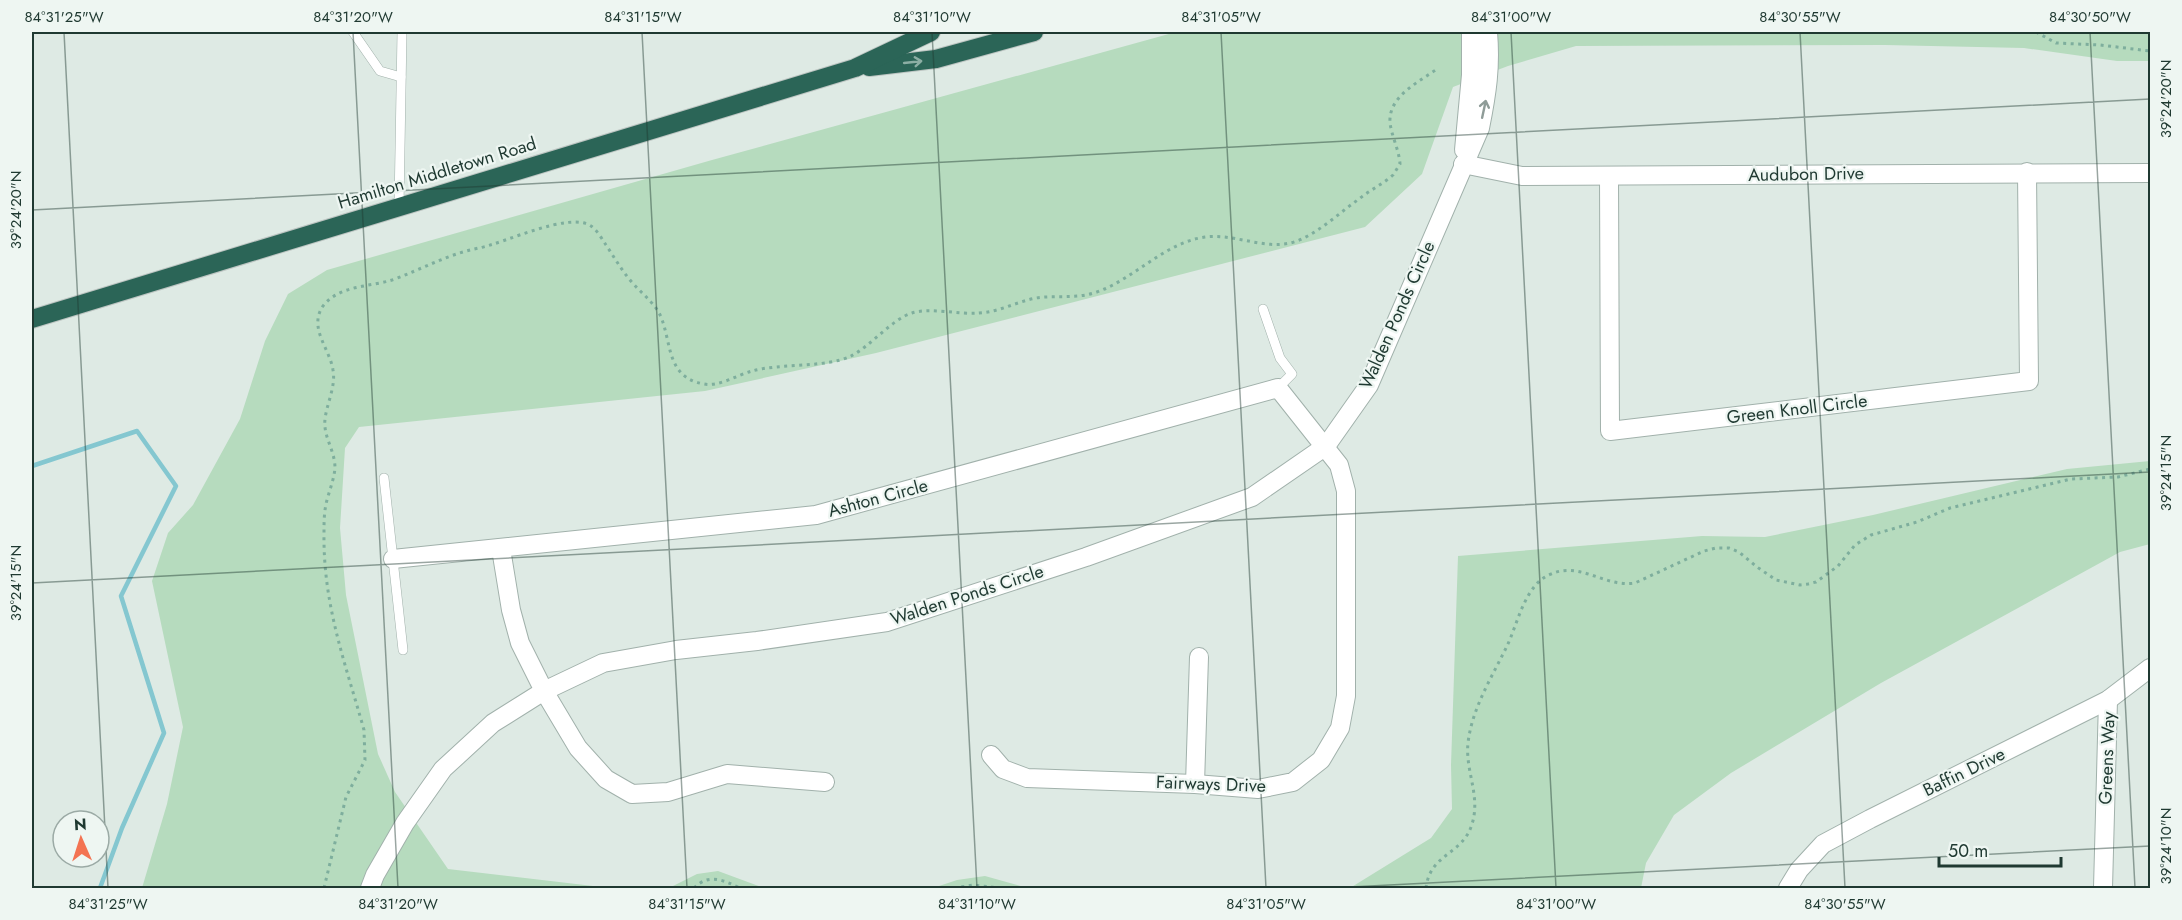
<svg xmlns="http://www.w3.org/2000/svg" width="2182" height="920" font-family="Jost,sans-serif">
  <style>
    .green { fill: #b6dbbe }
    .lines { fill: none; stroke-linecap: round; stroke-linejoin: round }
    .stream { stroke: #84c7d0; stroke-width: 4.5 }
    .lane-casing { stroke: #a1b1ab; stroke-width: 10 }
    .street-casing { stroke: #a1b1ab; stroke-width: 20 }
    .highway-casing { stroke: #bcc4c1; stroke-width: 20 }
    .path { stroke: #7eae9d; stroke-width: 3; stroke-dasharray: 3 4.5; stroke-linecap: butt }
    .lane { stroke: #fff; stroke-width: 9 }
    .street { stroke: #fff; stroke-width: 18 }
    .highway { stroke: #2b6557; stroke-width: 18 }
    .oneway { stroke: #8caea4 }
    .oneway2 { stroke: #8f9c98 }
    .ticks { fill: none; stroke: #1f3931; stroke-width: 1.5; stroke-opacity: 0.45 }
    .labels { text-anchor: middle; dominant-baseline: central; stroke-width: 4.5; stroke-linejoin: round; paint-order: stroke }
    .street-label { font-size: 18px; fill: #1f3931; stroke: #eef6f2 }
    .neatline { fill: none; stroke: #1f3931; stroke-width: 2 }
    .ticks-label { font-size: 15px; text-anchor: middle; fill: #1f3931 }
  </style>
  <rect width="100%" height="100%" fill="#deeae4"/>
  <g class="green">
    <path d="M1176,32H2150V61H2117L2024,48L1885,45L1576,46L1508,66L1453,87L1422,174L1365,227L876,353L705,391L359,427L345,448L340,528L346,595L378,754L395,792L448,869L610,888H142L167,804L183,727L152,581L168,533L193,505L240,419L265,341L288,294L327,270L712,160Z"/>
    <path d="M2150,461V544L2120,552L1881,683L1731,773L1674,815L1646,863L1641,888H1350L1431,838L1452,809L1451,765L1458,556L1702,536L1765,537L1873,515L2067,469Z"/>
    <path d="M718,871L764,888H669L697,874Z"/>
    <path d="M985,876L1028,888H933L957,880Z"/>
  </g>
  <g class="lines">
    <path class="stream" d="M32,466L137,431L176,486L121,596L164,733L122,828L100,888"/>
    <defs>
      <g id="lane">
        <path d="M353,32L380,71L401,77"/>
        <path d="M399,206L402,32"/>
        <path d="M1263,309L1280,358L1292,374L1278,388"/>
        <path d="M384,478L403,650"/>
      </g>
      <g id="street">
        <path d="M1464,150L1471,75V32"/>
        <path d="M1463,164L1522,176L2150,173"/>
        <path d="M1609,176L1610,431L2029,381L2027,172"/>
        <path d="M501,549L511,610L520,643L544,691L578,748L606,779L632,794L668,792L727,774L825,782"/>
        <path d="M393,559L816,515L1278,388L1339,465L1346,491V696L1340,728L1321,760L1293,782L1258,789L1195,784L1027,778L1003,769L991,755"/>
        <path d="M1195,784L1199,657"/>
        <path d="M370,888L375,875L405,823L443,769L493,723L544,691L603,663L676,650L757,641L887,622L1086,557L1252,497L1326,446L1369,385L1480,128C1487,93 1491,67 1488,32"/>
        <path d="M1788,888L1799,870L1823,844L1870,819L2108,700L2150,668"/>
        <path d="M2103,888L2108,700"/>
      </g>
      <g id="highway">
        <path d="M869,67L936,59L1034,32"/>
        <path d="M32,319L855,68L931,32"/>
      </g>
    </defs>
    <use href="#lane" class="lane-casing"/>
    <use href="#street" class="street-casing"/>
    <use href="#highway" class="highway-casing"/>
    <g class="path">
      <path d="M2036,32L2056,43L2100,45L2150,51"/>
      <path d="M324,888L346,797L365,760L364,730C345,662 323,605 324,533C324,522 324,511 327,500C330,489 334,479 335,468C335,450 323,437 325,419C327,403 336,386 333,370C330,349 308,328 323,306C339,285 370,287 392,280C423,269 445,255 479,248C505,243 569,211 591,226C597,230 602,239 606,245C614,257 621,269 630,280C639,291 650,299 658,311C673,337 663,377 704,384C719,387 737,375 752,371C781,363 827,368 851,356C871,346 892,319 912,313C931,307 959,315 979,313C999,312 1016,302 1036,298C1055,295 1074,299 1094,293C1134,280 1163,243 1205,237C1236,233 1267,252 1297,241C1320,232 1339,213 1359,199C1370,190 1383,184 1393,175L1400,164C1399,150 1392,137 1390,123C1388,96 1419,82 1437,69"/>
      <path d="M694,888C709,873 723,880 740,888"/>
      <path d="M954,888L973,885L999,888"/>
      <path d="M1426,888C1430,853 1463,855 1472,824C1481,796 1465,771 1468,743C1472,708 1492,677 1507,646C1518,623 1525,584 1551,574C1581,561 1605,588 1635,583L1704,551L1716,548H1729L1739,552L1757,567L1776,580L1800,585L1808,584L1816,582L1838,566L1855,545L1871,535L1917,522L1950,508L2071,479L2118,477L2150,469"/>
    </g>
    <use href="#lane" class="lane"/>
    <use href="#street" class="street"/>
    <use href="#highway" class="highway"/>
  </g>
  <defs><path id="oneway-shaft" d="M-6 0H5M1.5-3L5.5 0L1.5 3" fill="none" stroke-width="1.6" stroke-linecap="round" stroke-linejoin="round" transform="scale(1.5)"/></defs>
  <use class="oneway" href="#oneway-shaft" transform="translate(913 62) rotate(-6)"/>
  <use class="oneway2" href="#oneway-shaft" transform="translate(1484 109) rotate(-78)"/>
  <path class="ticks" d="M64,32L108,888M353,32L398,888M642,32L687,888M932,32L977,888M1221,32L1266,888M1511,32L1556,888M1800,32L1845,888M2090,32L2135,888M32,210L2150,99M32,583L2150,472M1331,888L2150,846"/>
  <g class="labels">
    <g class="street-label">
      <text transform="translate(437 173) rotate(-17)">Hamilton Middletown Road</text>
      <text transform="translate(1806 174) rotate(-1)">Audubon Drive</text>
      <text transform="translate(1397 315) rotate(-66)">Walden Ponds Circle</text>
      <text transform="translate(1797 409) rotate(-7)">Green Knoll Circle</text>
      <text transform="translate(878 498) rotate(-15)">Ashton Circle</text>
      <text transform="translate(967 595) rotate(-18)">Walden Ponds Circle</text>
      <text transform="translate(2107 758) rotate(-88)">Greens Way</text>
      <text transform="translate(1964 772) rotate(-26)">Baffin Drive</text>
      <text transform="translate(1211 784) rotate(2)">Fairways Drive</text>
    </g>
  </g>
  <rect width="2182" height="920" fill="none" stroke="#eef6f2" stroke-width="66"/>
  <g transform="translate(81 839) rotate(357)"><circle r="28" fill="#eef6f2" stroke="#9baaa5" stroke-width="1.5"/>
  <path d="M0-4.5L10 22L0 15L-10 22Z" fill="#f37352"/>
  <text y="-9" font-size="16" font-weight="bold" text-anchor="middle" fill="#1f3931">N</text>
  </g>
  <path d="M1939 857v9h122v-9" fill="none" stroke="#1f3931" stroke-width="3"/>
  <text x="1948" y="857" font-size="18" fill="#1f3931" stroke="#eef6f2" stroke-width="4.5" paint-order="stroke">50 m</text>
  <rect x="33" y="33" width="2116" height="854" class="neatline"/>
  <g class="ticks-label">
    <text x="64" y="22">84°31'25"W</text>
    <text x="353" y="22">84°31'20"W</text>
    <text x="643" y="22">84°31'15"W</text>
    <text x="932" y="22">84°31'10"W</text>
    <text x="1221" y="22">84°31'05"W</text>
    <text x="1511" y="22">84°31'00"W</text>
    <text x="1800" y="22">84°30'55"W</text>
    <text x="2090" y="22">84°30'50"W</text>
    <text transform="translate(2166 99) rotate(-90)" y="5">39°24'20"N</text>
    <text transform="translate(16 210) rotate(-90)" y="5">39°24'20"N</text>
    <text transform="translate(2166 473) rotate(-90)" y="5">39°24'15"N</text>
    <text transform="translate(16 583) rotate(-90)" y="5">39°24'15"N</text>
    <text transform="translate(2166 846) rotate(-90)" y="5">39°24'10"N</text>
    <text x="108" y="909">84°31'25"W</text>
    <text x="398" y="909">84°31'20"W</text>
    <text x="687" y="909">84°31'15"W</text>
    <text x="977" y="909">84°31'10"W</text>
    <text x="1266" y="909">84°31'05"W</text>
    <text x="1556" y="909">84°31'00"W</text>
    <text x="1845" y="909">84°30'55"W</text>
  </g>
</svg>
